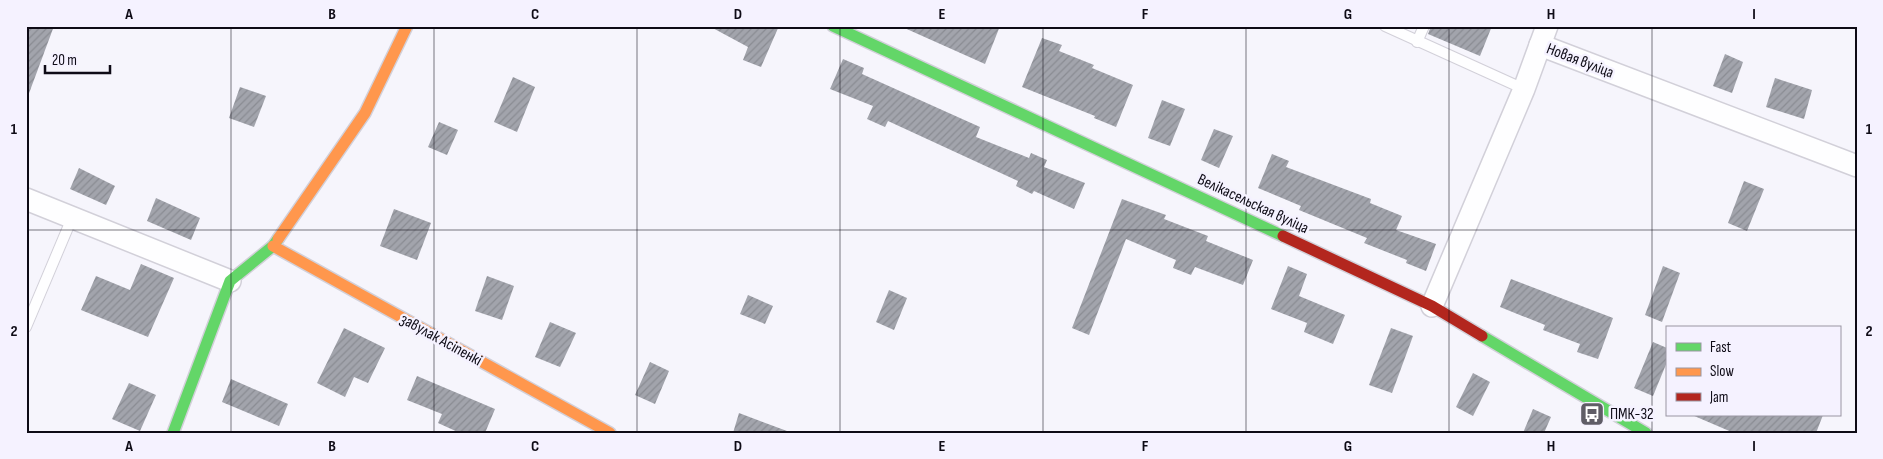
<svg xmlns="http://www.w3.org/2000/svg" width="1883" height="459" font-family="'Sofia Sans Condensed',sans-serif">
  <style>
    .building { fill: url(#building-hatch) }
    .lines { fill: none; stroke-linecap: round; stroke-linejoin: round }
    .lane-casing { stroke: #d2d0d9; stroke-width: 12 }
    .street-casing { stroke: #d2d0d9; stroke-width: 24 }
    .fast-casing { stroke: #d2d0d9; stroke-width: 14 }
    .slow-casing { stroke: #d2d0d9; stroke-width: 14 }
    .jam-casing { stroke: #d2d0d9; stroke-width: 14 }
    .lane { stroke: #fefeff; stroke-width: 10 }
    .street { stroke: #fefeff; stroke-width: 21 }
    .fast { stroke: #63d668; stroke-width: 11 }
    .slow { stroke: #ff974d; stroke-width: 11 }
    .jam { stroke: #b3261e; stroke-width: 11 }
    .grid { fill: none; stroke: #0e0b16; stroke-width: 1; stroke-opacity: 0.55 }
    .labels { text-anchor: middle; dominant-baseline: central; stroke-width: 5; stroke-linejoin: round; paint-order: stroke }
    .street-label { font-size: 16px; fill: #0e0b16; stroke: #f5f2ff }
    .poi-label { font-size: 16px; fill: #0e0b16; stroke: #f5f2ff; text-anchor: start }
    .neatline { fill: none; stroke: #0e0b16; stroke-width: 2 }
    .grid-label { font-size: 16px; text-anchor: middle; font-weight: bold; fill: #0e0b16 }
  </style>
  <defs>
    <pattern id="building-hatch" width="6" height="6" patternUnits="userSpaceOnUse" patternTransform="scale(1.25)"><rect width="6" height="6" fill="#a2a4ac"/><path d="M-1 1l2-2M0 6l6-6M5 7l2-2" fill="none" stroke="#8a8c93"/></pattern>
  </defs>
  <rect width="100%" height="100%" fill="#f6f5fc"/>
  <g class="building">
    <path d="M26,26H54L28,96H26Z"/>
    <path d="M709,26H779L761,67L743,60L748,47Z"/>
    <path d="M900,26H1000L985,64Z"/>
    <path d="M1431,26H1492L1480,56L1428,34Z"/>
    <path d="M1042,38L1062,45L1059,51L1094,65L1092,68L1133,85L1116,127L1094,118L1095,116L1022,87Z"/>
    <path d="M1725,54L1743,62L1732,93L1713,86Z"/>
    <path d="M843,59L864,68L862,74L980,127L976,137L1029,158L1031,153L1047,160L1044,167L1085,183L1074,209L1034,191L1032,194L1016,186L1018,181L888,121L885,127L867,119L873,106L830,89Z"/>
    <path d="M513,77L535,87L517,132L494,122Z"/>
    <path d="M1775,78L1812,90L1804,119L1766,107Z"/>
    <path d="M240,87L266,96L254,127L229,118Z"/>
    <path d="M1162,100L1185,109L1170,146L1148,138Z"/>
    <path d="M439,122L458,130L447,155L428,147Z"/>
    <path d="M1214,129L1233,136L1219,168L1201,160Z"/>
    <path d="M1272,154L1289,161L1286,167L1371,199L1370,203L1402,216L1396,230L1436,244L1426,271L1406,263L1407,260L1364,243L1367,238L1299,210L1301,206L1258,188Z"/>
    <path d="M79,168L115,186L106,205L70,189Z"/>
    <path d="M1744,181L1764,189L1747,231L1728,223Z"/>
    <path d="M156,198L200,218L191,240L147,221Z"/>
    <path d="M1122,199L1166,215L1164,219L1208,236L1206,241L1253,260L1243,285L1195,267L1191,275L1173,268L1176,260L1126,239L1089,335L1072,328Z"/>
    <path d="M394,209L431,223L417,260L380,246Z"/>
    <path d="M141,264L174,278L148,337L81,310L96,276L130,290Z"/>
    <path d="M1288,266L1307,274L1299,296L1345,315L1333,344L1304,332L1307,323L1271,309Z"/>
    <path d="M1663,266L1680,273L1662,322L1645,315Z"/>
    <path d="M487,276L514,286L502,320L475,311Z"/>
    <path d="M1511,279L1613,318L1598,359L1577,352L1580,344L1543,330L1545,325L1500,307Z"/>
    <path d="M889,290L907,298L894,330L876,322Z"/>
    <path d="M748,295L773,306L765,324L740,314Z"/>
    <path d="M550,322L576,333L560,367L535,357Z"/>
    <path d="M344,328L385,348L368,383L354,377L345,397L317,383Z"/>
    <path d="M1391,328L1413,336L1392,393L1369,385Z"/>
    <path d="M1653,342L1667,348V362L1653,396L1634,388Z"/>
    <path d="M650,362L669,371L655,404L635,395Z"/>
    <path d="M1473,373L1490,382L1473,416L1456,407Z"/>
    <path d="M417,376L495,409L485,433H460L438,423L442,414L407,400Z"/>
    <path d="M231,379L288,404L279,426L222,402Z"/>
    <path d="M129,383L156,395L140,431L112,419Z"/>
    <path d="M1533,409L1551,417L1544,433H1523Z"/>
    <path d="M739,413L787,431V433H733Z"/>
    <path d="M1692,415H1823L1816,433H1734Z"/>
  </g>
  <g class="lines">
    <defs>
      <g id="lane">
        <path d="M1385,26L1524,89"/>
        <path d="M1417,42L1424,26"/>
        <path d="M26,327L72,218"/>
      </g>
      <g id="street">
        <path d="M1540,45L1857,166"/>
        <path d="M26,199L230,281"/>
        <path d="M1432,306L1524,89L1547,26"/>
      </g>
      <g id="fast">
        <path d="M833,26L1283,236"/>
        <path d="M1482,336L1646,433"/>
        <path d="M173,433L230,281L273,246L278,239"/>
      </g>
      <g id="slow">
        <path d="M278,239L365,113L407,26"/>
        <path d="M273,246L610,433"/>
      </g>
      <path id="jam" d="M1283,236L1432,306L1482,336"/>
    </defs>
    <use href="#lane" class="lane-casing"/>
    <use href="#street" class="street-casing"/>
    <use href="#fast" class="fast-casing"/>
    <use href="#slow" class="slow-casing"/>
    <use href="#jam" class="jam-casing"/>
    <use href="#lane" class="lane"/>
    <use href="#street" class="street"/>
    <use href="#fast" class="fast"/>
    <use href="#slow" class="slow"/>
    <use href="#jam" class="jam"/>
  </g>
  <path class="grid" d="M231,26V433M434,26V433M637,26V433M840,26V433M1043,26V433M1246,26V433M1449,26V433M1652,26V433M26,230H1857"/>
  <defs>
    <symbol id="bus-square" viewBox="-11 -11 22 22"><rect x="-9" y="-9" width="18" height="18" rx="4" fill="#5f5d66" stroke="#f5f2ff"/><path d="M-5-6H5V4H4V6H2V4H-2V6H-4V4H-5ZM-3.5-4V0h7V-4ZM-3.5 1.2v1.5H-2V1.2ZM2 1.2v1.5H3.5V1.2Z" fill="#fff"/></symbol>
  </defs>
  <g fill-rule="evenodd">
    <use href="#bus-square" x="1578" y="400" width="28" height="28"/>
  </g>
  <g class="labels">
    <g class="street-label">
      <text transform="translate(1580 61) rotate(21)">Новая вуліца</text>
      <text transform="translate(1253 204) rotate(25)">Велікасельская вуліца</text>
      <text transform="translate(441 340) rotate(29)">завулак Асіпенкі</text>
    </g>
    <g class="poi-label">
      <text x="1610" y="414">ПМК-32</text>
    </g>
  </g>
  <rect width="1883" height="459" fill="none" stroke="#f5f2ff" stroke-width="55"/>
  <rect x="1666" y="326" width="175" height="90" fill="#f5f2ff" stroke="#9996a2"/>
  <rect x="1676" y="343" width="25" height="8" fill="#63d668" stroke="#9996a2"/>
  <text x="1710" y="352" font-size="15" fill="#0e0b16">Fast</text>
  <rect x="1676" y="368" width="25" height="8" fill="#ff974d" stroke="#9996a2"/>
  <text x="1710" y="376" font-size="15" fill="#0e0b16">Slow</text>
  <rect x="1676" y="393" width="25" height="8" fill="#b3261e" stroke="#9996a2"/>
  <text x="1710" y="402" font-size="15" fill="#0e0b16">Jam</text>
  <path d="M45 65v8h65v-8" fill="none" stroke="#0e0b16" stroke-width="2.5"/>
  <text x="52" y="65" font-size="15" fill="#0e0b16" stroke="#f5f2ff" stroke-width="4" paint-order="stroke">20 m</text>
  <rect x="28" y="28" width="1828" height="404" class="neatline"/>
  <g class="grid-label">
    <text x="129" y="19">A</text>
    <text x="332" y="19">B</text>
    <text x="535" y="19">C</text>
    <text x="738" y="19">D</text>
    <text x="942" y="19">E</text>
    <text x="1145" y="19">F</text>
    <text x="1348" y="19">G</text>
    <text x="1551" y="19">H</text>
    <text x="1754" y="19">I</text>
    <text x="14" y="134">1</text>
    <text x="1869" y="134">1</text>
    <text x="14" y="336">2</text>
    <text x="1869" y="336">2</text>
    <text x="129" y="451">A</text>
    <text x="332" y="451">B</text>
    <text x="535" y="451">C</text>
    <text x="738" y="451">D</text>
    <text x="942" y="451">E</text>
    <text x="1145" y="451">F</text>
    <text x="1348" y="451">G</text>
    <text x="1551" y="451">H</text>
    <text x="1754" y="451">I</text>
  </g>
</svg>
